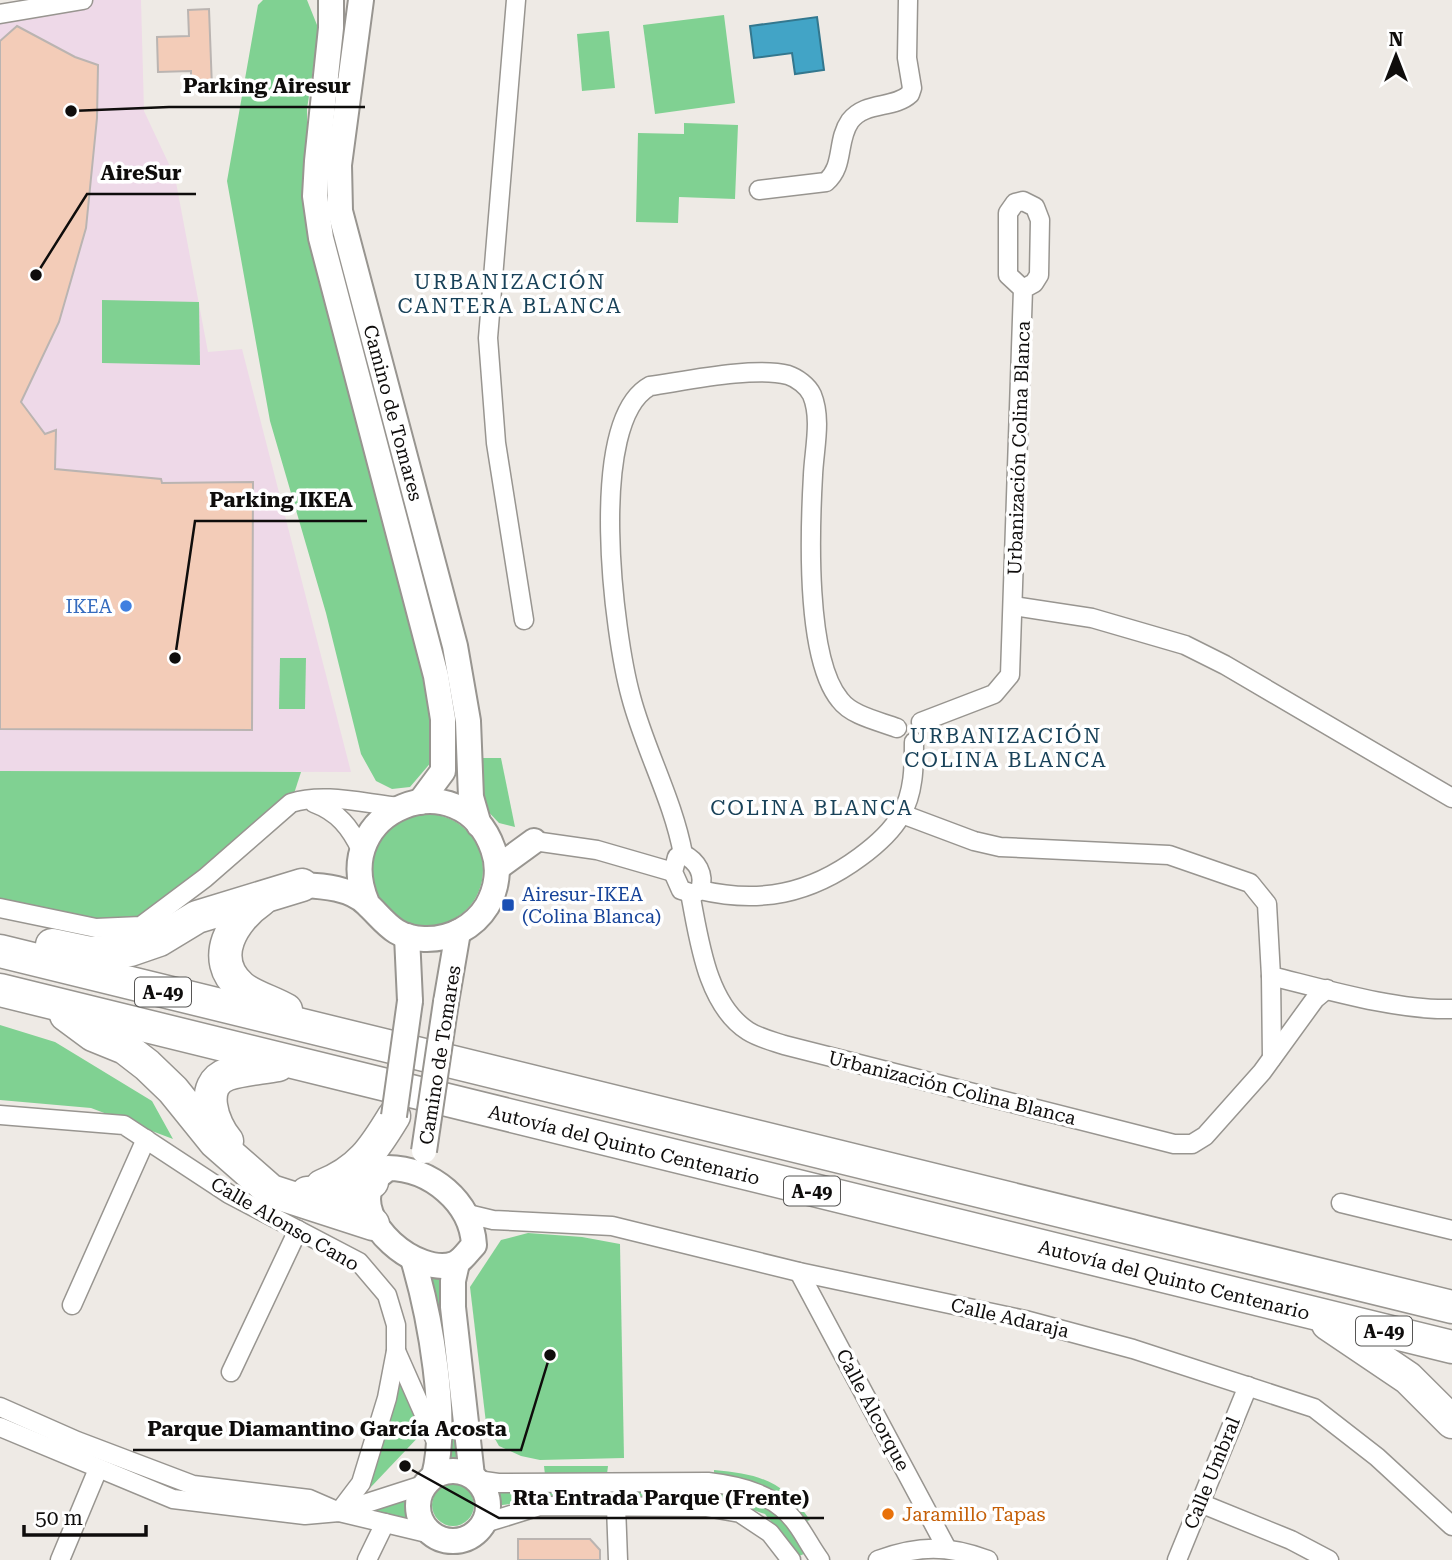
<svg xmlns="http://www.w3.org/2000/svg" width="1452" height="1560" font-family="'Roboto Serif',serif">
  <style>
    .commercial { fill: #eed9e8 }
    .green { fill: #80d192 }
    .water { fill: #42a4c6; stroke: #33778e; stroke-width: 2 }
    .building { fill: #f3ccb8; stroke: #bab4b1; stroke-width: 2 }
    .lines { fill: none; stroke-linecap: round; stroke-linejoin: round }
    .street-casing { stroke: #989590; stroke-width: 21 }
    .secondary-casing { stroke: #989590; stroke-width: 28 }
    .highway-casing { stroke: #989590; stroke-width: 35 }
    .street { stroke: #fff; stroke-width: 18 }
    .secondary { stroke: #fff; stroke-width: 24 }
    .highway { stroke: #fff; stroke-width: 32 }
    .secondary-bridge-casing { stroke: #989590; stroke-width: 28; stroke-linecap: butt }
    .secondary-bridge { stroke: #fff; stroke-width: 24 }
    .shop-dot { fill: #3f7fe0; stroke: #fff; stroke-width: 2.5 }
    .transit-dot { fill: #1a4fb4; stroke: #fff; stroke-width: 2.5 }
    .food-dot { fill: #e8710a; stroke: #fff; stroke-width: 2.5 }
    .labels { text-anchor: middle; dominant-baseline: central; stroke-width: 7; stroke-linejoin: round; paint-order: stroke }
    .shield { fill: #fff; stroke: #575655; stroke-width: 2 }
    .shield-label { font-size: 18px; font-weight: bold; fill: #0f0d0c }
    .street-label { font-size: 19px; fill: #0f0d0c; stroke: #fff }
    .shop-label { font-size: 19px; fill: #366cbe; stroke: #fff; text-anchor: end }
    .transit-label { font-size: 19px; fill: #164399; stroke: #fff; text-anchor: start }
    .food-label { font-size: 19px; fill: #c56008; stroke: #fff; text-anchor: start }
    .neighbourhood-label { font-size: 21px; letter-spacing: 2px; fill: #194259; stroke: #fff }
    .leader { fill: none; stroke: #0f0d0c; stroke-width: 2.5 }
    .callout-dot { fill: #0f0d0c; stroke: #fff; stroke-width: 2.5 }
    .callout-label { font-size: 21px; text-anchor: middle; font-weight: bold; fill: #0f0d0c; stroke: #fff; stroke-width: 7; stroke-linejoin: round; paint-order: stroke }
  </style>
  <rect width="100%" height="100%" fill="#eeeae5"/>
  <path class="commercial" d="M83,0H141L144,111L175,177L208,352L242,349L351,772L0,771V14Z"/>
  <g class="green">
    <path d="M263,0H307L319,30L307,109L308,217L336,346L436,727L433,760L410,787L392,789L376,781L361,754L326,613L270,421L227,181L258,5Z"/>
    <path d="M724,15L735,103L655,114L643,25Z"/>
    <path d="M609,31L615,88L582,91L577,34Z"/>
    <path d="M684,123L738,125L735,199L679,197L678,223L636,222L638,133L684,134Z"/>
    <path d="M102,300L199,302L200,365L102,363Z"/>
    <path d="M280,658H306L305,709H279Z"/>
    <path d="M482,758H501L515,827L499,823L479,802Z"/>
    <path d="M0,771L301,772L291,803L141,926L0,908Z"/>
    <circle cx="427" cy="870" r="56"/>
    <path d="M0,1025L55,1042L152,1101L173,1139L91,1108L0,1100Z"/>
    <path d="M528,1233L582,1237L620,1244L624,1458L540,1460L521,1456L499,1446L486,1423L470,1287L501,1240Z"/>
    <path d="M448,1277L463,1460H447L428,1279Z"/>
    <path d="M397,1368L424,1431L370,1488Z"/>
    <path d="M544,1466H608L607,1474L545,1475Z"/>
    <path d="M714,1470C760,1474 783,1481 810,1520L804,1522C782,1489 752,1479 714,1475Z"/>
    <path d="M491,1482L586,1491H722L765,1505L791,1529L804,1554L799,1556L765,1514L721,1499L531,1501L495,1506Z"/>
    <circle cx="453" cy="1505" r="21"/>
    <path d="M407,1496L410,1521L371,1516L367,1509Z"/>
  </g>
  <path class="water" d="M817,17L824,70L795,74L792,53L754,58L750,26Z"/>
  <g class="building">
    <path d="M209,9L212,88L191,89V71L158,72L157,37L189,36L188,10Z"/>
    <path d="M17,26L75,57L98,65L97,118L86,228L59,322L21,402L45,434L56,430L55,469L161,479L162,483L253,482L252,730L0,729V41Z"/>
    <path d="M518,1539H590L600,1550V1560H518Z"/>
  </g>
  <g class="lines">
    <defs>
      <g id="street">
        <path d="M516,0L488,338L496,443L524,620"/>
        <path d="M0,14L83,0"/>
        <path d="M759,190L826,182C845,166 836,141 850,121C865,101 894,109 910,94L912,88L907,58L908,0"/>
        <path d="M1014,606L1092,618L1185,645L1225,665L1452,798"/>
        <path d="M921,722L994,694L1010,675L1023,289L1008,275V213L1015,203L1023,201L1035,207L1040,220L1039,275L1034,283L1023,289"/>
        <path d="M314,803C338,812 350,827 361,850"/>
        <path d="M902,814L974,841L1000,847L1169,855L1250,883L1267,904L1271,976C1324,989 1398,1011 1452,1009"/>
        <path d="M534,841L597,850L673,872"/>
        <path d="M683,854C673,800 645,750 631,697C614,636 586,421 650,386C685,381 755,366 788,375C797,378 808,386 812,395C822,419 814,450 813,475C810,528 805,658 840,700C852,716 879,721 897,728"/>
        <path d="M683,854C697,861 705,874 700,890L694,894L681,890L673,872L677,857Z"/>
        <path d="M700,890C760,904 810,894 860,857C875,846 892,831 901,815C914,793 914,766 914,742"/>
        <path d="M690,893C699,938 706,1004 748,1031C759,1038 772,1041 784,1045L1174,1144H1192L1205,1136L1262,1072L1315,999L1327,989"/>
        <path d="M0,908L96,928L141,926L205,878L291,803C325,792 365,804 401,807"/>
        <path d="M1271,976L1272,1058"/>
        <path d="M0,1115L124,1125L229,1194L359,1262L387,1295L396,1325V1351L387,1398L361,1483L339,1512"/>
        <path d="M1341,1203L1452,1230"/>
        <path d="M468,1214L493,1220L612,1226L799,1272L1025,1320L1133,1349L1314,1408L1377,1457L1452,1526"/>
        <path d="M799,1272L946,1547"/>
        <path d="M72,1305L146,1139"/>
        <path d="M396,1351L438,1446"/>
        <path d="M231,1372L298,1230"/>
        <path d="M0,1407L77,1441L193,1485L309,1499L339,1512L426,1484"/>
        <path d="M0,1427L173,1499L305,1515L339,1512L431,1534"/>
        <path d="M477,1480L498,1483L708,1482C741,1486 775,1494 796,1523C805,1535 811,1548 820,1560"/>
        <path d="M1200,1503L1291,1540L1329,1560"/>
        <path d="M616,1506L618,1560"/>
        <path d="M485,1523L540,1506L706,1507L740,1513L770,1533L791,1560"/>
        <path d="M60,1560L98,1469"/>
        <path d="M367,1560L385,1523"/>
        <path d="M878,1560C919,1545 948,1545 988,1560"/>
        <path d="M1177,1560L1248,1386"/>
      </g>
      <g id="secondary">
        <path d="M331,0V28L317,161L315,196L321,238L436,676L443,719V771L420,802"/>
        <path d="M361,0L339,165L340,211L455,646L468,721L471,797L479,825"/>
        <path d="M497,868L534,841"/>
        <path d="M302,885C324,886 351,888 367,904C386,922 394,938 424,939C450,940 474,927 487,906C497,889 500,868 493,849C461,758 327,809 367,903"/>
        <path d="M407,936L410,1001"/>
        <path d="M446,1002L458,932"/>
        <path d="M388,1168C430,1168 472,1202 474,1245C468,1251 462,1261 454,1264C418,1277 351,1222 372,1183C374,1178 384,1172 388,1168Z"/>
        <path d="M413,1259C430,1316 449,1419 434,1476"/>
        <path d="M457,1263L453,1281V1307L472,1476"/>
        <circle cx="453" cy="1506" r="35"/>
      </g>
      <g id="highway">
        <path d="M261,900C233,919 208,959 241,987C253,997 273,1002 286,1010"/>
        <path d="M52,945L90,953L130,950L159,940L197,917L302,885"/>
        <path d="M0,951L1452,1307"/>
        <path d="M0,990L1452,1347"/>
        <path d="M66,1015L93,1035L125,1048L147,1065L173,1090L215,1142L271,1191L373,1224"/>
        <path d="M227,1141C213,1125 198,1084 228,1074C243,1069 262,1068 278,1065"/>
        <path d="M322,1186C360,1171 374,1149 394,1116"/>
        <path d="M307,1193L347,1191L372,1182"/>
        <path d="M1328,1324L1408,1378L1452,1422"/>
      </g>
    </defs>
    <use href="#street" class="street-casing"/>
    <use href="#secondary" class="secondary-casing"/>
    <use href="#highway" class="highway-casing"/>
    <use href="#street" class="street"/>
    <use href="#secondary" class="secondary"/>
    <use href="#highway" class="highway"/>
    <defs>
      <g id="secondary-bridge">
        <path d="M394,1116L410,1001"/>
        <path d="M424,1151L446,1002"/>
      </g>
    </defs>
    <use href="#secondary-bridge" class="secondary-bridge-casing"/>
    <use href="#secondary-bridge" class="secondary-bridge"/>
  </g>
  <circle class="shop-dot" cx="126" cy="606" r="7"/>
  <rect class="transit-dot" x="501" y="898" width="14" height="14" rx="3.5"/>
  <circle class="food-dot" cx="888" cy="1514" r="7"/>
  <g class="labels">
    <g class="shield">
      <rect x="135" y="977.5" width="56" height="29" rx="5"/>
      <rect x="784" y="1176.5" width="56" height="29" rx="5"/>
      <rect x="1356" y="1316.5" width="56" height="29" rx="5"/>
    </g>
    <g class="shield-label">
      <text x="163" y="992">A-49</text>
      <text x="812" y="1191">A-49</text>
      <text x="1384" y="1331">A-49</text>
    </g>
    <g class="street-label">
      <text transform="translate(393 413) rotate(75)">Camino de Tomares</text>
      <text transform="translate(1019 448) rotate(-88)">Urbanización Colina Blanca</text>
      <text transform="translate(440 1055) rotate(-81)">Camino de Tomares</text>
      <text transform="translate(952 1088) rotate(14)">Urbanización Colina Blanca</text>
      <text transform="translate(624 1145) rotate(14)">Autovía del Quinto Centenario</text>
      <text transform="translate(285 1224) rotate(30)">Calle Alonso Cano</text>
      <text transform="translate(1174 1280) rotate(14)">Autovía del Quinto Centenario</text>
      <text transform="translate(1010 1318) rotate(13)">Calle Adaraja</text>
      <text transform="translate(873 1410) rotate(62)">Calle Alcorque</text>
      <text transform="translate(1212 1473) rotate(-68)">Calle Umbral</text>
    </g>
    <g class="shop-label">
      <text x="112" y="606">IKEA</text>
    </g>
    <g class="transit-label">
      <text x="522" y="894">Airesur-IKEA<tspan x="522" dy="22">(Colina Blanca)</tspan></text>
    </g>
    <g class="food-label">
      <text x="902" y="1514">Jaramillo Tapas</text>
    </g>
    <g class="neighbourhood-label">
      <text x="510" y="282">URBANIZACIÓN<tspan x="510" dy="24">CANTERA BLANCA</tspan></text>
      <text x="1006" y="736">URBANIZACIÓN<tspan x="1006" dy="24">COLINA BLANCA</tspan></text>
      <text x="812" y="808">COLINA BLANCA</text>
    </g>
  </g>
  <path class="leader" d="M71 111L169 107H365M36 275L87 194H196M175 658L195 521H367M550 1355L521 1450H133M405 1466L499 1518H824"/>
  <g class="callout-dot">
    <circle cx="71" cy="111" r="7"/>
    <circle cx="36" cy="275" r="7"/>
    <circle cx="175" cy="658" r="7"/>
    <circle cx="550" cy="1355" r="7"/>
    <circle cx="405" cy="1466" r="7"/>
  </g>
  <g class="callout-label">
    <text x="267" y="93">Parking Airesur</text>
    <text x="141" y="180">AireSur</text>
    <text x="281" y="507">Parking IKEA</text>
    <text x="327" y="1436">Parque Diamantino García Acosta</text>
    <text x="661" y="1505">Rta Entrada Parque (Frente)</text>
  </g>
  <g transform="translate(1396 56)" stroke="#ffffff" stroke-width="5" paint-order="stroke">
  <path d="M0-5L12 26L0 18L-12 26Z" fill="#0f0d0c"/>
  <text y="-10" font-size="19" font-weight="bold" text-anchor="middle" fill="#0f0d0c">N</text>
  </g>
  <path d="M24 1525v10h122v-10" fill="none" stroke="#0f0d0c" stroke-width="3.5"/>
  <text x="35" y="1525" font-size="21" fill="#0f0d0c" stroke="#ffffff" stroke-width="5" paint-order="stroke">50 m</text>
</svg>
